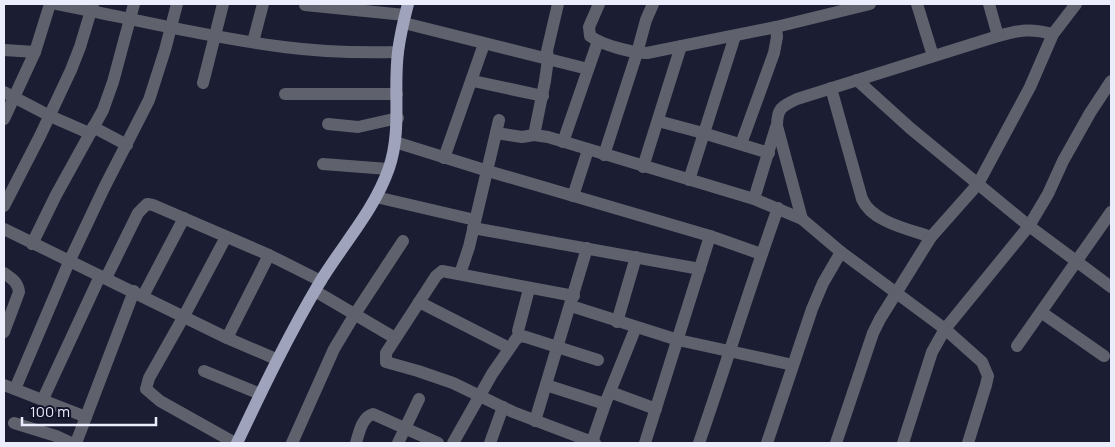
<svg xmlns="http://www.w3.org/2000/svg" width="1115" height="447" font-family="Manrope,sans-serif">
  <style>
    .lines { fill: none; stroke-linecap: round; stroke-linejoin: round }
    .minor { stroke: #5f616d; stroke-width: 12 }
    .major { stroke: #a0a3bc; stroke-width: 12 }
  </style>
  <rect width="100%" height="100%" fill="#1b1d33"/>
  <g class="lines">
    <g class="minor">
      <path d="M57,4C132,19 207,37 284,47C322,52 360,53 398,52"/>
      <path d="M599,4L589,27L590,36C602,45 632,53 647,53L776,27L870,4"/>
      <path d="M917,4L933,56"/>
      <path d="M989,4L998,36"/>
      <path d="M305,5L405,15"/>
      <path d="M404,23L588,69"/>
      <path d="M253,42L263,4"/>
      <path d="M4,50L35,52"/>
      <path d="M857,80L910,128L1029,226L1111,287"/>
      <path d="M473,81L543,96"/>
      <path d="M203,83L223,4"/>
      <path d="M831,88L862,199C872,222 908,229 931,237"/>
      <path d="M4,92L50,116L89,133"/>
      <path d="M285,94H397"/>
      <path d="M4,119L35,52L50,4"/>
      <path d="M658,121L703,133L769,153"/>
      <path d="M328,124L358,127L398,118"/>
      <path d="M93,127L127,145"/>
      <path d="M496,133L522,137L534,135L548,137L754,199L802,219L841,252L945,329L982,362L988,376L986,385L968,443"/>
      <path d="M534,135L545,81L548,59L547,51L558,4"/>
      <path d="M395,142L488,171L710,236L761,254"/>
      <path d="M563,142L598,41"/>
      <path d="M741,144L774,53L777,37L776,27"/>
      <path d="M604,155L637,53L646,20L653,4"/>
      <path d="M444,158L484,44"/>
      <path d="M323,164L388,169"/>
      <path d="M643,167L681,46"/>
      <path d="M689,180L735,36"/>
      <path d="M573,196L588,150"/>
      <path d="M376,197L475,220"/>
      <path d="M754,199L776,127"/>
      <path d="M4,206L40,136L71,70L80,47L93,4"/>
      <path d="M802,219L777,126C777,108 782,106 797,99L998,36C1020,30 1030,28 1053,34"/>
      <path d="M473,228L700,269"/>
      <path d="M4,229L227,338L276,359"/>
      <path d="M226,237L184,316L149,378L146,389L160,401L235,443"/>
      <path d="M32,244L56,195L103,110L113,82L134,4"/>
      <path d="M4,273C12,279 18,282 19,292L4,332"/>
      <path d="M460,274L469,247L499,120"/>
      <path d="M106,278L138,213L147,204L153,205L269,255L321,281"/>
      <path d="M315,291L395,338"/>
      <path d="M143,296L184,218"/>
      <path d="M574,296L442,271L436,276L386,353V362L418,371L453,383L513,412L595,443"/>
      <path d="M419,302L509,348"/>
      <path d="M571,306L678,340L793,365"/>
      <path d="M1041,312L1104,356"/>
      <path d="M617,322L636,257"/>
      <path d="M518,331L529,289"/>
      <path d="M227,338L269,255"/>
      <path d="M1017,346L1111,212"/>
      <path d="M204,371L260,394"/>
      <path d="M4,385L86,417"/>
      <path d="M546,385L605,404"/>
      <path d="M15,389L69,262L104,188L149,100L165,50L177,4"/>
      <path d="M610,392L656,409"/>
      <path d="M43,399L100,276"/>
      <path d="M535,421L587,248"/>
      <path d="M14,423L56,436L71,443"/>
      <path d="M592,442L605,404L636,327"/>
      <path d="M76,443L134,291"/>
      <path d="M292,443L334,349L355,314L403,241"/>
      <path d="M356,443C359,433 362,417 373,414L438,443"/>
      <path d="M398,443L419,399"/>
      <path d="M453,443L492,374L516,339L521,336L526,337L598,360"/>
      <path d="M490,443L503,407"/>
      <path d="M645,443L710,236"/>
      <path d="M699,443C726,365 750,286 778,208"/>
      <path d="M767,443L812,309L823,283L841,252"/>
      <path d="M836,443L873,333L880,319L931,237L978,184L1030,87L1053,34L1076,4"/>
      <path d="M903,443L932,352L945,329L1029,226L1048,194L1063,161L1090,113L1111,81"/>
    </g>
    <path class="major" d="M237,443C263,388 289,334 320,282C343,244 374,211 389,168C402,129 393,92 398,52C400,36 404,19 408,4"/>
  </g>
  <rect width="1115" height="447" fill="none" stroke="#ebedfd" stroke-width="10"/>
  <path d="M22 417v8h134v-8" fill="none" stroke="#ebedfd" stroke-width="2.5"/>
  <text x="30" y="417" font-size="15" fill="#ebedfd" stroke="#121329" stroke-width="4" paint-order="stroke">100 m</text>
</svg>
